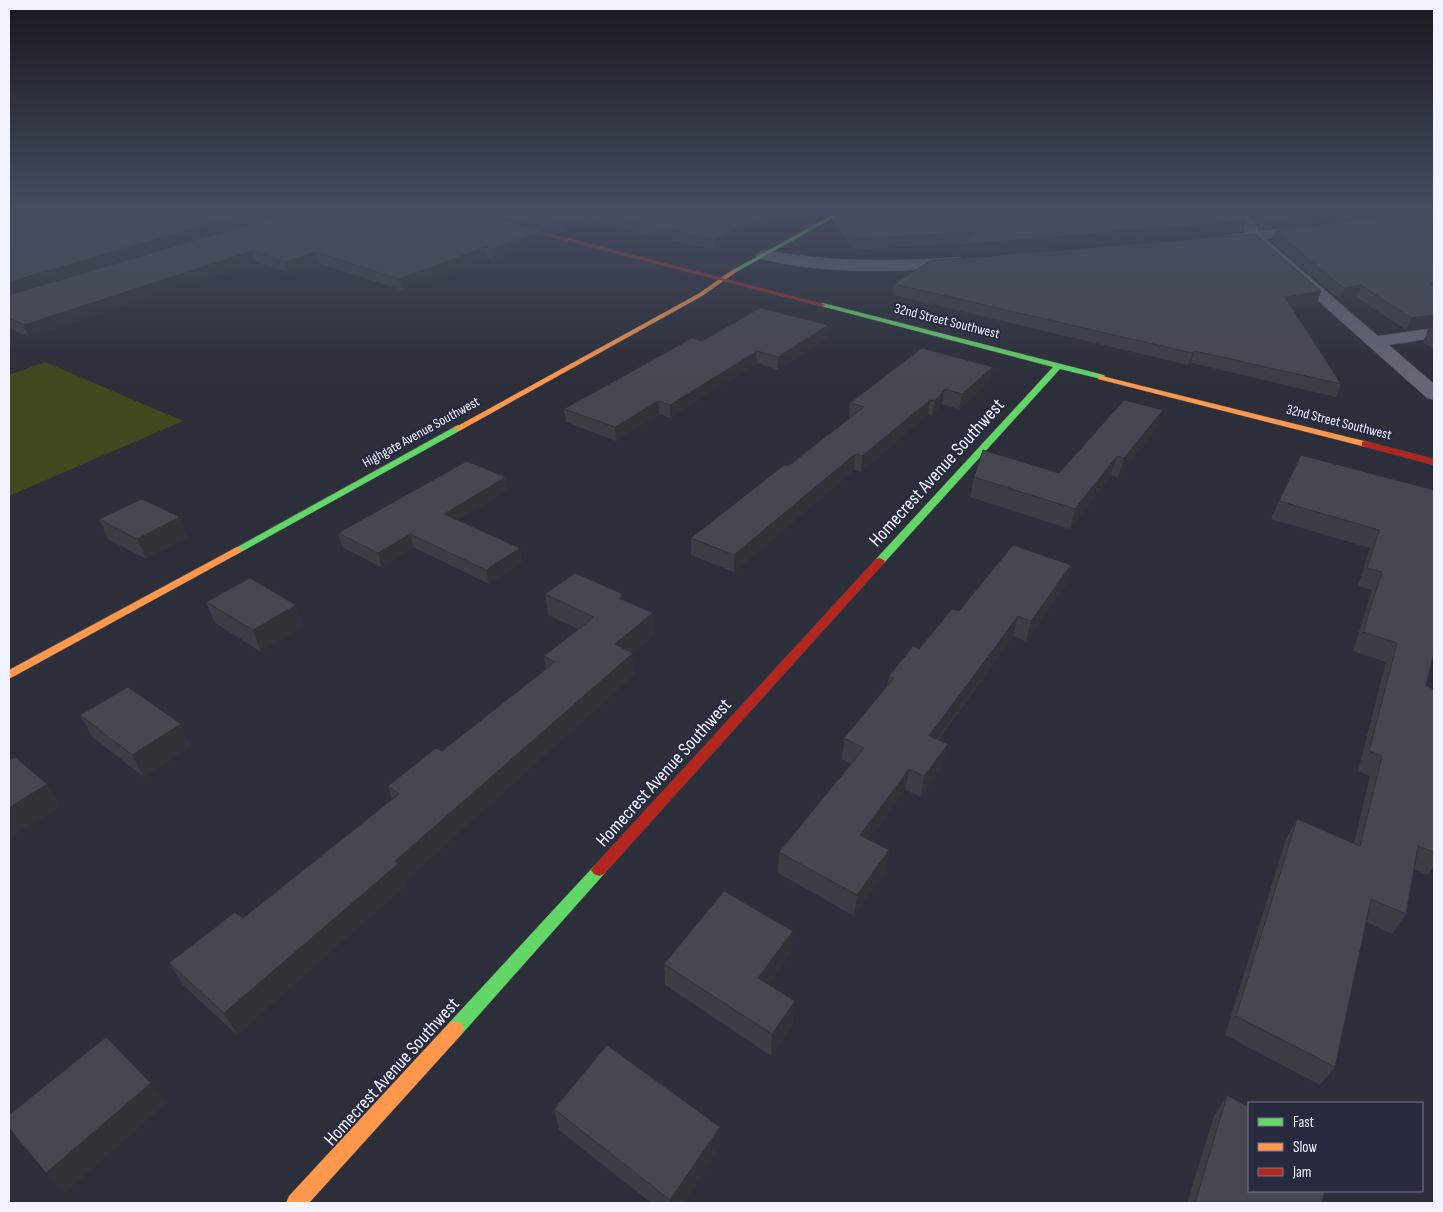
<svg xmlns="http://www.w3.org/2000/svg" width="1443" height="1212" font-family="'Sofia Sans Condensed',sans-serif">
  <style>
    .green { fill: #3f491d }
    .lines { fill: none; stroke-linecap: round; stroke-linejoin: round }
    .street-casing { stroke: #484a54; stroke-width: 1 }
    .fast-casing { stroke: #484a54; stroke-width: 1 }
    .slow-casing { stroke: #484a54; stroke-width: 1 }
    .jam-casing { stroke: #484a54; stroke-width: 1 }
    .street { fill: #646675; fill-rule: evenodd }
    .fast { fill: #63d668; fill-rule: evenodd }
    .slow { fill: #ff974d; fill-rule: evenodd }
    .jam { fill: #b3261e; fill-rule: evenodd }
    .wall { fill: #3b3d45 }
    .shaded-wall { fill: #303238 }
    .building { fill: #454750; stroke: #303238 }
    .labels { text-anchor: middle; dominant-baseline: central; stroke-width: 4; stroke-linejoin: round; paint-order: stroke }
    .far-street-label { font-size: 14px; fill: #f1f3fe; stroke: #272a3e }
    .near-street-label { font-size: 19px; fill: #f1f3fe; stroke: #272a3e }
  </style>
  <rect width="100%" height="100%" fill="#2c2e39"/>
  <path class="green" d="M45,362L183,421L9,496V375Z"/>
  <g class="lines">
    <defs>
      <g id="street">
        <path d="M473,210H491L476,218H466L464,215Z"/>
        <path d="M1235,210H1247L1259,231L1316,226L1318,229L1316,232L1266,239L1378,336L1434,328V338L1389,345L1434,384V400L1427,398L1251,241L1215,243L1213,240L1215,237L1246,233Z"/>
        <path d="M763,250C829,262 893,262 960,257L968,262C963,269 947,268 939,268C879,273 816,273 758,258L755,255Z"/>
      </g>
      <g id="fast">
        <path d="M841,210H847L738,271L733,270Z"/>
        <path d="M823,303L1104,375L1105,377L1101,379L1060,369L884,563H876L875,561L876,559L1053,367L821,306V304Z"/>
        <path d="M458,425L462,428L461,430L241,552H233L232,550Z"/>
        <path d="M599,864L604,866L607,870L604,874L461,1035L455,1037L449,1035L446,1029L449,1023L594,866Z"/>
      </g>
      <g id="slow">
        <path d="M734,269L739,270L702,296L461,430H455L454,428L698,294Z"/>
        <path d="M1098,375L1368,442L1369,444L1365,447L1362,446L1098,379Z"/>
        <path d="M237,547L241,548L242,550L241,552L9,679V670Z"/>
        <path d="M455,1021L461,1023L464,1029L461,1035L309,1203H286L289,1196L449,1023Z"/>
      </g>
      <g id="jam">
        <path d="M449,210H457L826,305L821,306Z"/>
        <path d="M1365,441L1434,459V465L1362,446V442Z"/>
        <path d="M880,558L885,561L884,563L604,874L599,876L594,874L591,870L594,866L876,559Z"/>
      </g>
    </defs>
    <use href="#street" class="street-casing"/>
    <use href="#fast" class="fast-casing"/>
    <use href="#slow" class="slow-casing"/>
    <use href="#jam" class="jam-casing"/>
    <use href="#street" class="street"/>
    <use href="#fast" class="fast"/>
    <use href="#slow" class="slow"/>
    <use href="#jam" class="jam"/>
  </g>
  <g class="wall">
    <path d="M9,210H293L34,287L298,210L544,230L545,240L494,260L487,258L402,290L318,263L288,273L256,262L29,337L9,328Z"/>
    <path d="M488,210H799L714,250L593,222L565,233L488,214Z"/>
    <path d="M1249,210H1422L1261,230Z"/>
    <path d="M1434,210V327L1406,330L1356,297L1339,299L1271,241L1275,231Z"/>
    <path d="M834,214L1243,231L953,256L955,245L958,243L856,250L834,224Z"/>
    <path d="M894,284L1321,291L1317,303L1291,306L1341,384L1336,397L1191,363L1188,365L893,295Z"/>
    <path d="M828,325L827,338L778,370L757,363L670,418L659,414L616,441L566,422L564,409L702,341Z"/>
    <path d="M1434,328V349L1423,342L1428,329Z"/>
    <path d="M993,367L990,381L959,409L942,404L932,416L928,414L861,472L854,470L734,572L691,555V538L788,466L850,418H849L850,403Z"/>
    <path d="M1157,428L1118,477L1111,475L1070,529L970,497L974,477L1059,473Z"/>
    <path d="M508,490L458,520L520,548L522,562L489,584L413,547L381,567L342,547L338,533Z"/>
    <path d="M1434,490L1426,686L1434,689V866L1428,875L1414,869L1406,914L1392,934L1366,922L1335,1067L1320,1085L1225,1035L1286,839L1297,819L1354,843L1370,776L1358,771L1386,662L1353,651L1372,590L1358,586L1370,548L1271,519L1279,501Z"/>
    <path d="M99,519L188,537L146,559L108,539Z"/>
    <path d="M1071,565L1066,585L1026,641L1013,636L938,740L943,765L921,797L905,790L869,839L889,850L886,871L854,916L778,873L779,852L851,764L842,759L844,738L887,686L889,676L919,649L959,611Z"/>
    <path d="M545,594L624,600L654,634L632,653L635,674L405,881L406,885L237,1035L183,985L169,963L243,918L392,800L388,786L442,751L546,669L544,656L578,629L548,615Z"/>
    <path d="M206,602L303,625L261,652L215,623Z"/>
    <path d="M80,715L191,746L144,777L92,737Z"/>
    <path d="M793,931L791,953L768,985L793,1023L771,1056L665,985L664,964Z"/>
    <path d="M1227,1095L1322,1203H1187L1214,1116Z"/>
    <path d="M554,1109L720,1127V1147L683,1203H651L559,1130Z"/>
  </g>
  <g class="shaded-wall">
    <path d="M256,210H293L9,295V282Z"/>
    <path d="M778,210H799L714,250V240Z"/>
    <path d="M825,210H832L825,214Z"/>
    <path d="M1346,210H1422L1261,230L1264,220Z"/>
    <path d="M592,212L593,222L565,233L564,223Z"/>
    <path d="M1246,221L1243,231L953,256L955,245Z"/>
    <path d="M544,230L545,240L494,260L492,249Z"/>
    <path d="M486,247L487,258L402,290L399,279Z"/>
    <path d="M252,251L256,262L29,337L24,325Z"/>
    <path d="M315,252L318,263L288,273L285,262Z"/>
    <path d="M1361,285L1356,297L1339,299L1343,288Z"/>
    <path d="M1321,291L1317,303L1281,308L1285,297Z"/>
    <path d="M1434,315V327L1406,330L1411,318Z"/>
    <path d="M828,325L827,338L778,370V357Z"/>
    <path d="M757,351V363L670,418V405Z"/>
    <path d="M1195,351L1191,363L1188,365L1192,353Z"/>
    <path d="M993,367L990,381L959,409L962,394Z"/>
    <path d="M945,389L942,404L932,416L935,401Z"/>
    <path d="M930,400L928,414L861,472L862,456Z"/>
    <path d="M658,401L659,414L616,441L615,427Z"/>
    <path d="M1163,410L1157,428L1118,477L1124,458Z"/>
    <path d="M855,454L854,470L734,572V555Z"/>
    <path d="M1117,456L1111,475L1070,529L1075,509Z"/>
    <path d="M506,477L508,490L447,527L444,514Z"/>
    <path d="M180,517L188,537L146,559L137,539Z"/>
    <path d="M410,534L413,547L381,567L378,553Z"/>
    <path d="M520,548L522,562L489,584L486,570Z"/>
    <path d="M1071,565L1066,585L1026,641L1031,621Z"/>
    <path d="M623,594L625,615L619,598Z"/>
    <path d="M296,605L303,625L261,652L253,630Z"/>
    <path d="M653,613L654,634L617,666L615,644Z"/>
    <path d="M1018,616L1013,636L925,756L929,736Z"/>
    <path d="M633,653L635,674L405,881L406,885L237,1035L224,1013L395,861Z"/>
    <path d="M181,724L191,746L144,777L132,755Z"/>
    <path d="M948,744L943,765L921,797L924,776Z"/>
    <path d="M909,769L905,790L858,855L860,835Z"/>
    <path d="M47,784L61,806L9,839V808Z"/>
    <path d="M889,850L886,871L854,916L857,895Z"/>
    <path d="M793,931L791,953L757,1000L758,978Z"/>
    <path d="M795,1001L793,1023L771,1056L772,1034Z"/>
    <path d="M151,1083L166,1104L65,1193L46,1173Z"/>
    <path d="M720,1127V1147L683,1203H670V1200Z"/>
  </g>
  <g class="building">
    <path d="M9,210H256L9,282Z"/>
    <path d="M298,210H464L544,230L492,249L486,247L399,279L315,252L285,262L252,251L24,325L9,318V295Z"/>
    <path d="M512,210H778L714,240L592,212L564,223Z"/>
    <path d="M842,210H1241L1246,221L955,245L976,232L857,239L834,214Z"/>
    <path d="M1258,210H1346L1264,220Z"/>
    <path d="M1434,210V284H1430L1434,286V315L1411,318L1361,285L1343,288L1275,231Z"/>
    <path d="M1255,234L1321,291L1285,297L1341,384L1195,351L1192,353L894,284L930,261Z"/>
    <path d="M760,308L828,325L778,357L757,351L670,405L658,401L615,427L564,409L692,338L702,341Z"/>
    <path d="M1434,328V333L1428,329Z"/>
    <path d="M922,348L993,367L962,394L945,389L935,401L930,400L862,456L855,454L734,555L691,538L784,465L788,466L864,407L850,403Z"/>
    <path d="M1124,400L1163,410L1124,458L1117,456L1075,509L974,477L983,450L1059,473Z"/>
    <path d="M1301,455L1434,490V652L1426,686L1434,689V852L1418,846L1406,914L1371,899L1335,1067L1236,1016L1297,819L1360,846L1382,756L1369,751L1397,643L1363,632L1382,572L1367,568L1379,530L1279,501Z"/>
    <path d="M467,461L506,477L444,514L520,548L486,570L410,534L378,553L338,533Z"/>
    <path d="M142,499L180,517L137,539L99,519Z"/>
    <path d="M1013,545L1071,565L1031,621L1018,616L929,736L948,744L924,776L909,769L860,835L889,850L857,895L779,852L864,748L844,738L894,678L889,676L913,646L919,649L952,609L959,611Z"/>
    <path d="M575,573L623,594L619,598L653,613L615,644L633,653L395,861L399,863L224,1013L169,963L235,912L243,918L399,794L388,786L436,748L442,751L555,662L544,656L594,617L545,594Z"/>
    <path d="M250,578L296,605L253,630L206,602Z"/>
    <path d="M128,687L181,724L132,755L80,715Z"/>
    <path d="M15,757L47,784L9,808V760Z"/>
    <path d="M724,891L793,931L758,978L795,1001L772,1034L664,964Z"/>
    <path d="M106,1037L151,1083L46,1173L9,1128V1115Z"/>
    <path d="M607,1045L720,1127L670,1200L554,1109Z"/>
    <path d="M1227,1095L1249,1107V1191H1325L1322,1203H1195Z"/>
  </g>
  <linearGradient id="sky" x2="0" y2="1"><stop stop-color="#18191f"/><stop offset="0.55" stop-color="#454c5f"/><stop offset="1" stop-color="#454c5f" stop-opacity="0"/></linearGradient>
  <rect width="1443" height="379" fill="url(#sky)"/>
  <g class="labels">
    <g class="far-street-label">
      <text transform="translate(947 321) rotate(14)">32nd Street Southwest</text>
      <text transform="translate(1339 422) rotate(14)">32nd Street Southwest</text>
      <text transform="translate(421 432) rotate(-29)">Highgate Avenue Southwest</text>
    </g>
    <g class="near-street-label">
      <text transform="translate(937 473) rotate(-48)">Homecrest Avenue Southwest</text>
      <text transform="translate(664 773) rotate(-48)">Homecrest Avenue Southwest</text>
      <text transform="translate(392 1072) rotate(-48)">Homecrest Avenue Southwest</text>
    </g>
  </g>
  <rect width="1443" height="1212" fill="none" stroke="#f1f3fe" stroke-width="20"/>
  <rect x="1248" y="1102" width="175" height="90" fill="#272a3e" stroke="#787a8b"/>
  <rect x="1258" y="1118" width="25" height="8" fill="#63d668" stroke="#787a8b"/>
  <text x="1293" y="1127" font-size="15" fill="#f1f3fe">Fast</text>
  <rect x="1258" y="1143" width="25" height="8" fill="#ff974d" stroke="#787a8b"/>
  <text x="1293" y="1152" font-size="15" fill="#f1f3fe">Slow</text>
  <rect x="1258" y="1168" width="25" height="8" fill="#b3261e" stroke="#787a8b"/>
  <text x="1293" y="1177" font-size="15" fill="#f1f3fe">Jam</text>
</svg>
